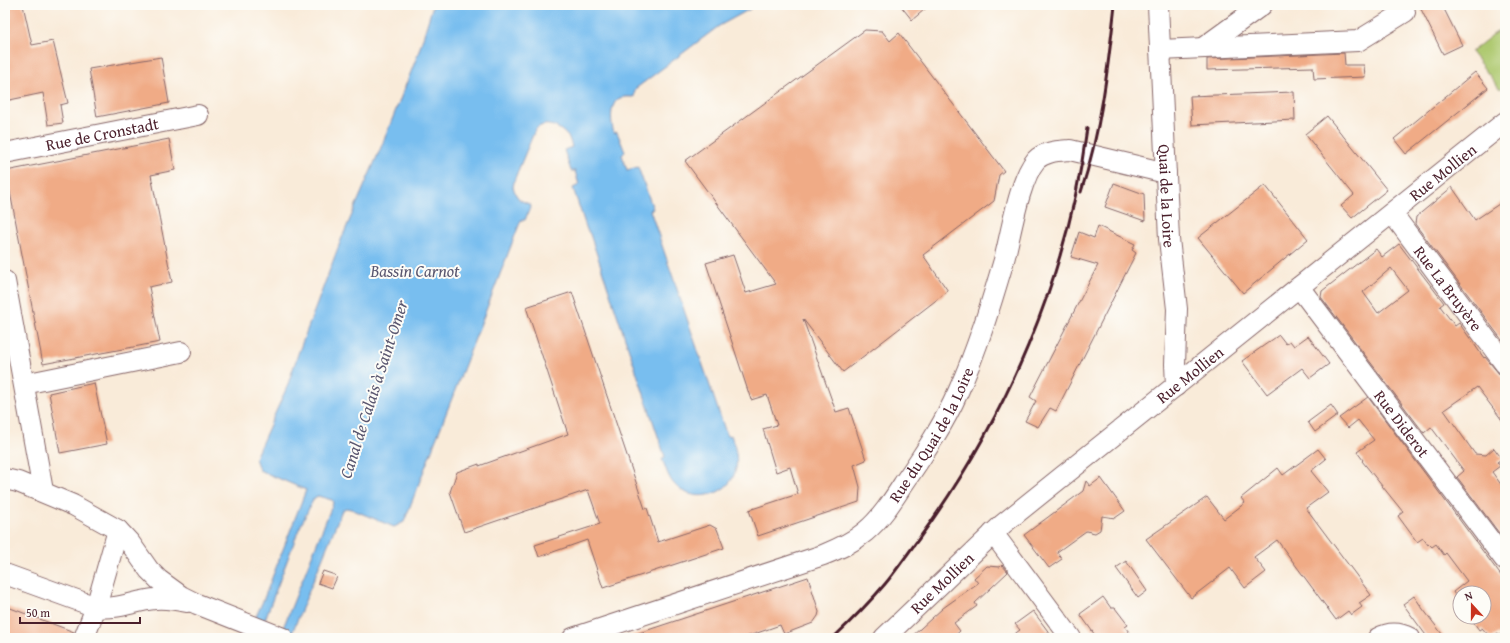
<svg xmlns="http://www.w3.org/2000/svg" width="1510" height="643" font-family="'Gentium Book Plus',serif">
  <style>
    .green { fill: #aec970; stroke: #7c744e }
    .water { fill: #78beef; stroke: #616e8d }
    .building { fill: #f0ab86; fill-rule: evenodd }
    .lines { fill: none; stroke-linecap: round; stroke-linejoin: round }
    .minor-casing { stroke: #876668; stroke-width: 22 }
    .minor { stroke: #fff; stroke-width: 20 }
    .rail { stroke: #4a1f2b; stroke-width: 3 }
    .labels { text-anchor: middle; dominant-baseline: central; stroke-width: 4; stroke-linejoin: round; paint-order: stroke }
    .street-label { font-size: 16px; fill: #4a1f2b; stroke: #fdfcf7 }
    .water-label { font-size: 17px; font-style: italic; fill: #5a5770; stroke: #fdfcf7 }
  </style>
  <rect width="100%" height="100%" fill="#fdfcf7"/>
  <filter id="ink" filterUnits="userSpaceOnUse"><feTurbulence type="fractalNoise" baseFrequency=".025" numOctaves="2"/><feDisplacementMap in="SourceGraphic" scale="8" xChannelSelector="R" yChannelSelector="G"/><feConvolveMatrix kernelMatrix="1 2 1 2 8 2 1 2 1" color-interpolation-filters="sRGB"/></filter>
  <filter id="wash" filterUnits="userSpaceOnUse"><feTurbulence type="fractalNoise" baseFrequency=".012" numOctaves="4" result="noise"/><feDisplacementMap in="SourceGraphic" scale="16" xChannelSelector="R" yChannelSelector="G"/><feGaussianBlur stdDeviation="0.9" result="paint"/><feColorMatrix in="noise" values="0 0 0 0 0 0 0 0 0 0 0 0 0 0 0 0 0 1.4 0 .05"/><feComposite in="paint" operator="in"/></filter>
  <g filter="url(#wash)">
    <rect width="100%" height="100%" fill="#f9ebd9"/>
    <path class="green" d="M1505,25V85L1500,89L1471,52Z"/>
    <path class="water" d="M433,5H756L750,9L719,26L635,89L634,97C629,97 623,96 618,99C609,106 611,124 614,133L617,132L625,152L622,155L627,170L638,167L653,209L650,210L727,436L731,435C735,447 739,459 735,472C728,497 691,504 674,484C668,477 666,468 662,459L665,457L590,234L587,230L573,188L579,185L575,171H571L564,150L572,147C571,144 570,140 569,138C561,127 545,119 535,130L515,178L513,187L516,195L520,200L531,205L525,220H521L404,522L394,527L351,509L346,508L342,510L290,638H279L333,503L332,500L318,496L314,498L299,529L258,638H246L263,601L306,490L259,470L255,458L287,387L298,354L341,240L382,145L418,54Z"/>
    <g id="blocks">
      <g class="building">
        <path d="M5,5H23L32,45L53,41L68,103L60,105L63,123L48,125L43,93L5,101Z"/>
        <path d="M900,5H930L912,20Z"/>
        <path d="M1419,5H1442L1462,45L1443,54Z"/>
        <path d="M865,30L882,31L890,41L899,33L1004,171L999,175L994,201L923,255L948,291L843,372L803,319L836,412L849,408L866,460L854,465L860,487L859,502L758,536L749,510L798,494L790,467L776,472L763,429L777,425L767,395L751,400L706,263L733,255L746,293L776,284L685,161Z"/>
        <path d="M1344,53L1345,65H1364L1365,77L1314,79L1313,67L1207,70V59Z"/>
        <path d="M161,57L169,103L97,117L89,69Z"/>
        <path d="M1475,72L1488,88L1406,154L1394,139Z"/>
        <path d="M1294,92L1295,120L1192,125L1190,96Z"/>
        <path d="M1327,116L1387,190L1352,218L1341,206L1354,195L1305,134Z"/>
        <path d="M169,139L175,170L151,175L172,282L149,287L160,342L43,364L6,171Z"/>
        <path d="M1114,183L1144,194L1145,221L1105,207Z"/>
        <path d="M1265,185L1308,239L1243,293L1198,238Z"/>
        <path d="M1452,187L1475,220L1505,200V344L1415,224L1416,217Z"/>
        <path d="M1098,226L1135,244L1132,250L1136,253L1056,411L1050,408L1038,427L1025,421L1036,401L1030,397L1098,265L1071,257L1079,232L1094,238Z"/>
        <path d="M1399,244L1444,303L1440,306L1455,326L1459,323L1484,358L1485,357L1505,381V424L1477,387L1444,410L1475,454L1486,455L1494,448L1502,459L1497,462L1500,466L1492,472L1505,490V541L1457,477L1464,471L1431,427L1424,433L1321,297L1322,291L1376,249L1382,257ZM1391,268L1408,290L1378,313L1363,292Z"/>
        <path d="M572,292L645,509L647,508L658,542L710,525L717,529L724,548L603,588L587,540L539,557L535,545L600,524L588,490L464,532L450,492L457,472L479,464V466L568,434L526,307Z"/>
        <path d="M1279,335L1286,344L1290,341L1294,346L1308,336L1329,364L1310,378L1302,368L1267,394L1242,361Z"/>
        <path d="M94,383L107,444L60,453L49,393Z"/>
        <path d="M1368,397L1505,581V638H1502L1498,633L1491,638L1482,628L1479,630L1470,617H1484V593H1460V603L1453,592L1467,581L1446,553L1444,555L1436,544L1432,547L1429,544L1428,545L1423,538L1417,542L1398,516L1403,512L1362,461L1363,460L1357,452L1374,440L1358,420L1348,428L1339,418Z"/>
        <path d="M1331,405L1338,415L1315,432L1308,422Z"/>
        <path d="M1318,449L1326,459L1311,471L1328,492L1306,508L1371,595L1359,603L1362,607L1351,615L1348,611L1336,620L1277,540L1254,557L1266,572L1245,588L1230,568L1191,598L1146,539L1207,497L1224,519L1245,503L1241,498L1278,468L1283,475Z"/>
        <path d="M1101,478L1125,511L1115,518L1102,516L1100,530L1095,533L1086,531L1057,552L1062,559L1049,568L1024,535L1083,491L1086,481L1090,486Z"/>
        <path d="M1126,561L1147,591L1138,598L1116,568Z"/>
        <path d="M1002,565L1008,572L975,603L977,606L954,623L960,631L952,638H910L943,608L978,583L974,578L987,566L1000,567Z"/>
        <path d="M323,571L335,575L337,577L332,588L318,583Z"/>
        <path d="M808,577L819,612L818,616L813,623L784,634L780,625L743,638H630V636Z"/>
        <path d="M1414,596L1423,609L1445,638H1428L1403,604Z"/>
        <path d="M1103,597L1111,608H1115L1128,625L1125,627L1134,638H1097L1080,614Z"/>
        <path d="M5,606L74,632L73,638H5Z"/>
        <path d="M1033,611L1053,638H1009L1020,630L1015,624Z"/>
      </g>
    </g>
  </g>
  <g filter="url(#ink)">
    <use href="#blocks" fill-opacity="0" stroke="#876668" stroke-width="1"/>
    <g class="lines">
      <defs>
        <g id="minor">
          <path id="s1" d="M1158,5L1169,239L1177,309L1175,364L1176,386"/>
          <path d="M1204,47L1262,5"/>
          <path d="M1160,50L1358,41L1405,12L1401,5"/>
          <path id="s2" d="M5,153L198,115"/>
          <path id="s3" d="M1392,213L1505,364"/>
          <path d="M5,281L43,491"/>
          <path id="s4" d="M1299,287L1505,560"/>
          <path d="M24,384L181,352"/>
          <path d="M5,479L18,482L73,505L118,530L130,543L149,570L159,580L181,596L197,604L283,638"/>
          <path d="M993,533L1071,638"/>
          <path d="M5,574L96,607C118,610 134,601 155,599C166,598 177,600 187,602"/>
          <path d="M84,638L96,607L118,530"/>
          <path id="s5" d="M573,638L823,555C838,549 852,543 865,532C881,519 893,500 904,483C924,454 944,424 958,392C977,350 991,304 1004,260C1011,234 1019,180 1036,160C1045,151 1059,151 1070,150L1166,173"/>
          <path id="s6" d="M884,638L1003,524L1505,122"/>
          <path d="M1378,638C1389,632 1399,632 1410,638"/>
        </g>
      </defs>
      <use href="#minor" class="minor-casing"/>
      <use href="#minor" class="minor"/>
      <g class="rail">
        <path d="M1081,192C1101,131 1108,68 1115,5"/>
        <path d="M833,638C851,621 869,603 885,584C897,570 907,554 918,540C1006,420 1068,277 1087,128"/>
      </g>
    </g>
  </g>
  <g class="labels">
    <g class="street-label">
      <text stroke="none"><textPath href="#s2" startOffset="99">Rue de Cronstadt</textPath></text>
      <text stroke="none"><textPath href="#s6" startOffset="728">Rue Mollien</textPath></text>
      <text stroke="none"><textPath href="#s1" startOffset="191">Quai de la Loire</textPath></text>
      <text stroke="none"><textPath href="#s3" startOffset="94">Rue La Bruyère</textPath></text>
      <text stroke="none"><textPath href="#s6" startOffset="404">Rue Mollien</textPath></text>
      <text stroke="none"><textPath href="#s4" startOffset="171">Rue Diderot</textPath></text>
      <text stroke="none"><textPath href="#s5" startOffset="430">Rue du Quai de la Loire</textPath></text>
      <text stroke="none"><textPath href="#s6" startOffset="80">Rue Mollien</textPath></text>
    </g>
    <g class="water-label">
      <text x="415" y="270">Bassin Carnot</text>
      <text transform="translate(373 389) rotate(-72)">Canal de Calais à Saint-Omer</text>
    </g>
  </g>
  <rect width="1510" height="643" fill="none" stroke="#fdfcf7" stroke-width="20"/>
  <g transform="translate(1472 605) rotate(339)"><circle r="19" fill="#fdfcf7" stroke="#b5a4a5"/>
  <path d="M0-3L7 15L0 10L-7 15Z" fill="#c8321e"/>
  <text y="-6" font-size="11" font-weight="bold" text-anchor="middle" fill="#4a1f2b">N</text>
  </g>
  <path d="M20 617v6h120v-6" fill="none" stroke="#4a1f2b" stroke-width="2"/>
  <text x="26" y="617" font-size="12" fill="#4a1f2b" stroke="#fdfcf7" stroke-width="3" paint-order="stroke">50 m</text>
</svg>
